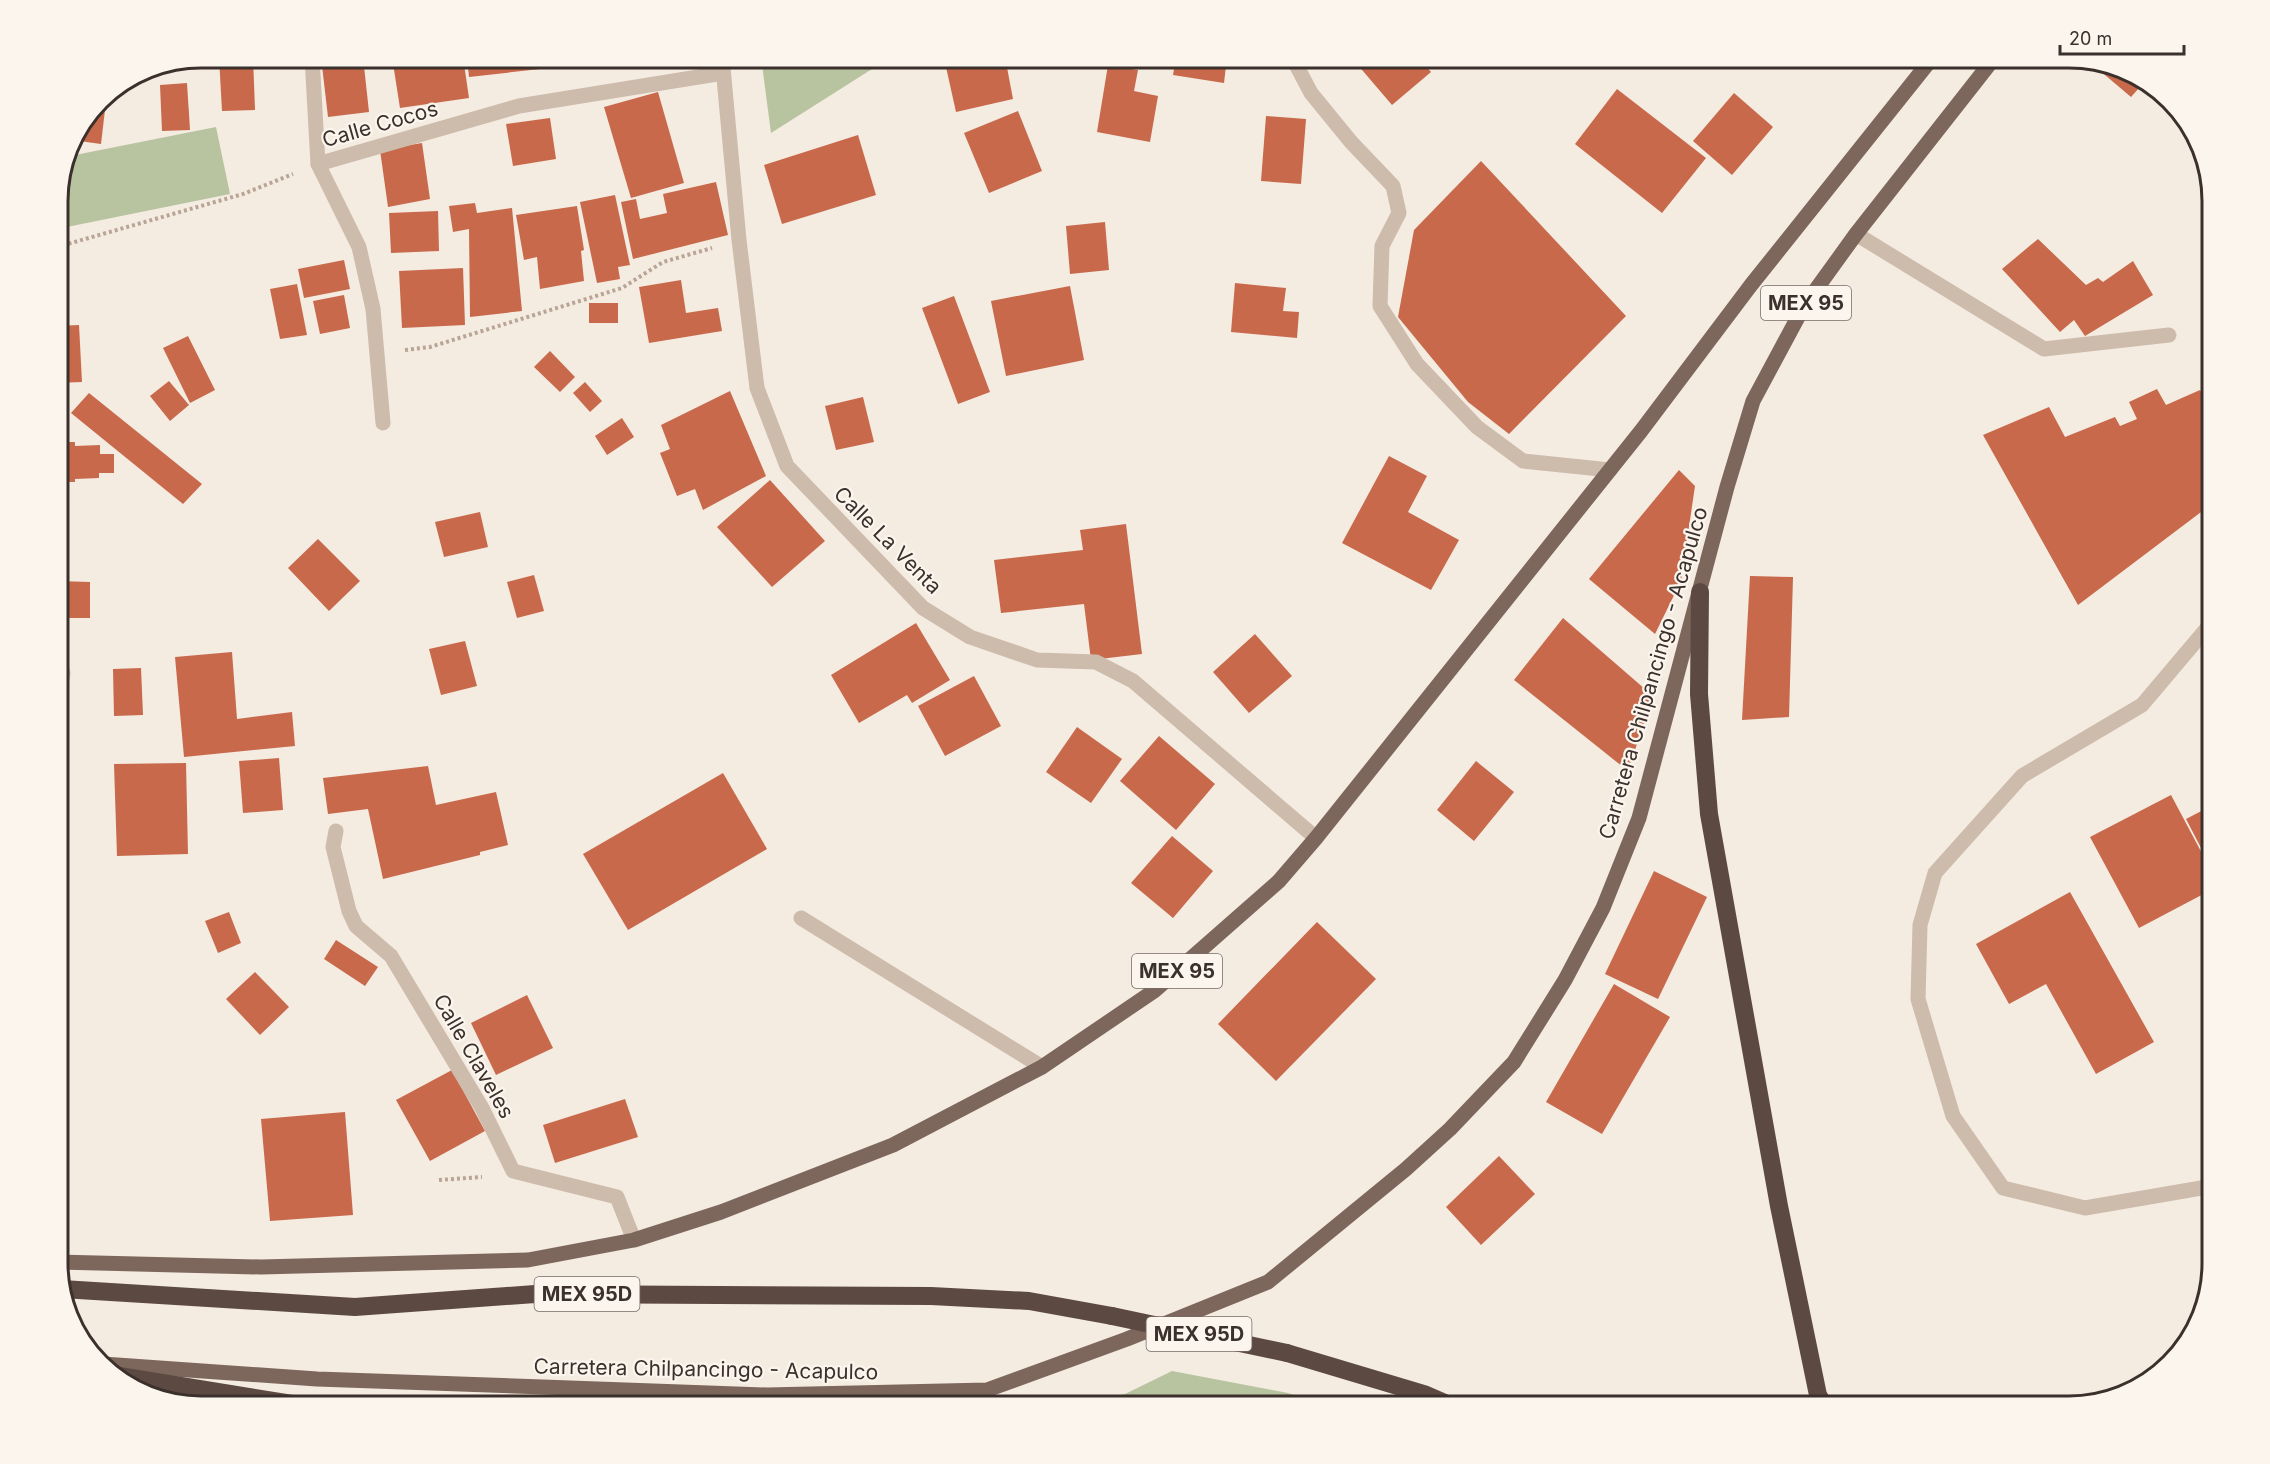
<svg xmlns="http://www.w3.org/2000/svg" width="2270" height="1464" font-family="Inter,sans-serif">
  <style>
    .green { fill: #b8c4a0 }
    .building { fill: #c8694b }
    .lines { fill: none; stroke-linecap: round; stroke-linejoin: round }
    .path { stroke: #b9a596; stroke-width: 4; stroke-dasharray: 3 3; stroke-linecap: butt }
    .lane { stroke: #cdbbac; stroke-width: 15 }
    .street { stroke: #cdbbac; stroke-width: 15 }
    .primary { stroke: #7d675c; stroke-width: 15 }
    .highway { stroke: #5c4a42; stroke-width: 18 }
    .highway-bridge { stroke: #5c4a42; stroke-width: 18 }
    .labels { text-anchor: middle; dominant-baseline: central; stroke-width: 4.5; stroke-linejoin: round; paint-order: stroke }
    .shield { fill: #fbf5ee; stroke: #756b66; stroke-width: 1.5 }
    .shield-label { font-size: 20px; font-weight: bold; fill: #3b302b }
    .street-label { font-size: 21px; fill: #3b302b; stroke: #fbf5ee }
    .rim { fill: none; stroke: #3b302b; stroke-width: 3 }
  </style>
  <rect width="100%" height="100%" fill="#f4ebe1"/>
  <g class="green">
    <path d="M761,57H891L771,133Z"/>
    <path d="M216,127L230,194L57,229V191L65,157Z"/>
    <path d="M1172,1371L1288,1393L1330,1407H1071L1125,1394Z"/>
  </g>
  <g class="building">
    <path d="M219,57H253L255,110L222,111Z"/>
    <path d="M321,57H363L369,112L328,117Z"/>
    <path d="M392,57H463L469,98L400,108Z"/>
    <path d="M467,57H539L540,69L469,77Z"/>
    <rect x="897" y="57" width="45" height="4"/>
    <path d="M993,57H1005L1013,99L956,112L946,67Z"/>
    <path d="M1176,57H1227L1224,83L1173,75Z"/>
    <path d="M1351,57H1418L1431,72L1392,105Z"/>
    <path d="M2092,64L2146,80L2131,97Z"/>
    <path d="M1108,65L1138,70L1134,91L1158,96L1150,142L1097,132Z"/>
    <path d="M187,83L190,130L162,131L160,85Z"/>
    <path d="M1617,89L1706,158L1662,213L1575,144Z"/>
    <path d="M658,92L684,183L631,198L604,107Z"/>
    <path d="M107,93L101,144L72,140L99,99Z"/>
    <path d="M1734,93L1773,127L1732,175L1693,141Z"/>
    <path d="M1018,111L1042,171L989,193L964,133Z"/>
    <path d="M1266,116L1306,119L1301,184L1261,181Z"/>
    <path d="M550,118L556,159L513,166L506,124Z"/>
    <path d="M858,135L876,195L782,224L764,165Z"/>
    <path d="M422,143L430,199L388,207L380,150Z"/>
    <path d="M1481,161L1626,316L1509,434L1468,402L1398,317L1414,230Z"/>
    <path d="M716,182L728,235L633,259L621,202L636,199L640,219L667,213L663,194Z"/>
    <path d="M615,195L630,265L618,267L620,279L597,283L580,202Z"/>
    <path d="M475,203L477,213L512,208L522,311L470,317L469,229L453,232L449,206Z"/>
    <path d="M577,206L584,250L581,251L584,281L540,289L537,257L524,260L516,215Z"/>
    <path d="M438,211L439,251L391,253L389,213Z"/>
    <path d="M1105,222L1109,270L1070,274L1066,226Z"/>
    <path d="M2038,239L2086,285L2098,278L2103,282L2133,261L2153,295L2085,336L2074,320L2060,332L2002,269Z"/>
    <path d="M344,260L350,289L304,298L298,269Z"/>
    <path d="M463,268L465,325L402,328L399,271Z"/>
    <path d="M681,280L686,313L718,308L722,331L649,343L639,287Z"/>
    <path d="M1235,283L1286,288L1283,311L1299,312L1297,338L1231,332Z"/>
    <path d="M297,284L307,335L280,339L270,289Z"/>
    <path d="M1070,286L1084,360L1006,376L991,301Z"/>
    <path d="M344,295L350,328L320,334L313,301Z"/>
    <path d="M954,296L990,392L958,404L922,308Z"/>
    <rect x="589" y="303" width="29" height="20"/>
    <path d="M79,325L82,382L57,383V326Z"/>
    <path d="M188,336L215,390L190,403L163,348Z"/>
    <path d="M550,351L575,377L560,392L534,367Z"/>
    <path d="M169,381L189,405L170,421L150,396Z"/>
    <path d="M585,382L602,401L590,412L573,393Z"/>
    <path d="M2157,389L2166,405L2200,390L2213,412V503L2078,605L1983,435L2049,407L2065,437L2115,417L2120,426L2137,419L2129,402Z"/>
    <path d="M730,391L766,476L703,510L695,489L677,496L660,453L670,449L661,425Z"/>
    <path d="M89,393L202,484L183,504L71,413Z"/>
    <path d="M863,397L874,442L836,450L825,406Z"/>
    <path d="M622,418L634,437L607,455L595,436Z"/>
    <path d="M57,442H75V446L100,445V454H114V473H99V478L75,479V482H57Z"/>
    <path d="M1389,456L1427,476L1408,512L1459,540L1431,590L1342,543Z"/>
    <path d="M1679,470L1695,486L1681,581L1655,634L1589,579Z"/>
    <path d="M770,480L825,541L772,587L717,527Z"/>
    <path d="M480,512L488,547L444,557L435,522Z"/>
    <path d="M1126,524L1142,654L1091,660L1084,604L1001,613L994,560L1083,550L1080,530Z"/>
    <path d="M318,539L360,581L329,611L288,568Z"/>
    <path d="M534,575L544,611L517,618L507,582Z"/>
    <path d="M1750,576L1793,577L1789,717L1742,720Z"/>
    <path d="M57,581L90,582V618H57Z"/>
    <path d="M1563,618L1653,696L1628,771L1514,680Z"/>
    <path d="M916,623L950,680L912,703L907,695L859,723L831,675Z"/>
    <path d="M1255,634L1292,676L1249,713L1213,672Z"/>
    <path d="M465,641L477,686L441,695L429,649Z"/>
    <path d="M232,652L237,719L292,712L295,746L184,757L175,657Z"/>
    <path d="M141,668L143,715L114,716L113,669Z"/>
    <path d="M974,676L1001,726L945,756L918,706Z"/>
    <path d="M1077,727L1122,759L1091,803L1046,772Z"/>
    <path d="M1159,736L1215,784L1176,830L1120,781Z"/>
    <path d="M279,758L283,810L243,813L239,761Z"/>
    <path d="M1476,761L1514,792L1474,841L1437,810Z"/>
    <path d="M186,763L188,854L117,856L114,764Z"/>
    <path d="M428,766L436,805L496,792L508,845L480,852V855L383,879L368,809L328,814L323,778Z"/>
    <path d="M723,773L767,849L628,930L583,854Z"/>
    <path d="M2171,795L2213,874V889L2139,928L2090,837Z"/>
    <path d="M2213,805V871L2186,819Z"/>
    <path d="M1172,836L1213,871L1173,918L1131,883Z"/>
    <path d="M1654,871L1707,897L1658,999L1605,974Z"/>
    <path d="M2070,892L2154,1042L2096,1074L2046,984L2009,1004L1976,944Z"/>
    <path d="M229,912L241,943L218,953L205,921Z"/>
    <path d="M1317,922L1376,979L1276,1081L1218,1024Z"/>
    <path d="M336,940L378,967L365,986L324,959Z"/>
    <path d="M255,972L289,1007L260,1035L226,999Z"/>
    <path d="M1614,984L1670,1017L1602,1134L1546,1102Z"/>
    <path d="M527,995L553,1048L496,1075L471,1023Z"/>
    <path d="M452,1070L485,1131L430,1161L396,1100Z"/>
    <path d="M625,1099L638,1137L555,1163L543,1125Z"/>
    <path d="M345,1112L353,1215L270,1221L261,1119Z"/>
    <path d="M1499,1156L1535,1194L1481,1245L1446,1207Z"/>
  </g>
  <g class="lines">
    <g class="path">
      <path d="M57,247L243,194L293,174"/>
      <path d="M405,350L430,347L622,288L663,262L712,248"/>
      <path d="M439,1180L482,1177"/>
    </g>
    <g class="lane">
      <path d="M1856,234L2044,349L2169,335"/>
      <path d="M2213,621L2142,705L2022,776L1935,873L1920,925L1918,999L1953,1116L2003,1188L2085,1208L2213,1186"/>
      <path d="M801,918L1042,1067"/>
    </g>
    <g class="street">
      <path d="M312,57L318,164L359,247L373,309L383,423"/>
      <path d="M722,57L739,240L757,388L787,466L923,608L970,637L1037,660L1096,662L1133,681L1316,838"/>
      <path d="M1292,57L1311,93L1351,142L1393,186L1399,213L1382,246L1380,306L1417,364L1477,427L1523,461L1610,470"/>
      <path d="M318,164L519,106L723,73"/>
      <path d="M57,657L63,673L57,706"/>
      <path d="M336,831L333,847L349,911L356,926L391,956L482,1108L513,1171L617,1197L634,1240"/>
    </g>
    <g class="primary">
      <path d="M57,1262L261,1267L528,1260L634,1240L721,1212L893,1145L1042,1067L1154,991L1279,881L1316,838L1641,431L1751,285L1933,57"/>
      <path d="M103,1364L317,1379L767,1395L987,1390L1127,1339L1268,1282L1406,1169L1450,1129L1514,1062L1565,980L1603,908L1639,818L1727,487L1753,401L1804,306L1856,234L1995,57"/>
    </g>
    <g class="highway">
      <path d="M1700,592L1699,694L1709,814L1779,1206L1818,1395L1825,1407"/>
      <path d="M62,1289L355,1307L535,1294L931,1296L1029,1301L1112,1316"/>
      <path d="M1287,1353L1424,1394L1454,1407"/>
      <path d="M113,1375L311,1407"/>
    </g>
    <path class="highway-bridge" d="M1112,1316L1287,1353"/>
  </g>
  <g class="labels">
    <g class="shield">
      <rect x="1761" y="286" width="90" height="34" rx="4.5"/>
      <rect x="1132" y="954" width="90" height="34" rx="4.5"/>
      <rect x="534.5" y="1277" width="105" height="34" rx="4.5"/>
      <rect x="1146.5" y="1317" width="105" height="34" rx="4.5"/>
    </g>
    <g class="shield-label">
      <text x="1806" y="303">MEX 95</text>
      <text x="1177" y="971">MEX 95</text>
      <text x="587" y="1294">MEX 95D</text>
      <text x="1199" y="1334">MEX 95D</text>
    </g>
    <g class="street-label">
      <text transform="translate(380 124) rotate(-16)">Calle Cocos</text>
      <text transform="translate(888 540) rotate(45)">Calle La Venta</text>
      <text transform="translate(1653 673) rotate(-74)">Carretera Chilpancingo - Acapulco</text>
      <text transform="translate(474 1056) rotate(60)">Calle Claveles</text>
      <text transform="translate(706 1369) rotate(1)">Carretera Chilpancingo - Acapulco</text>
    </g>
  </g>
  <path d="M0 0H2270V1464H0ZM201 68H2069A133 133 0 0 1 2202 201V1263A133 133 0 0 1 2069 1396H201A133 133 0 0 1 68 1263V201A133 133 0 0 1 201 68Z" fill="#fbf5ee" fill-rule="evenodd"/>
  <path class="rim" d="M201 68H2069A133 133 0 0 1 2202 201V1263A133 133 0 0 1 2069 1396H201A133 133 0 0 1 68 1263V201A133 133 0 0 1 201 68Z"/>
  <path d="M2060 45v9h124v-9" fill="none" stroke="#3b302b" stroke-width="3"/>
  <text x="2069" y="45" font-size="18" fill="#3b302b" stroke="#fbf5ee" stroke-width="4.5" paint-order="stroke">20 m</text>
</svg>
